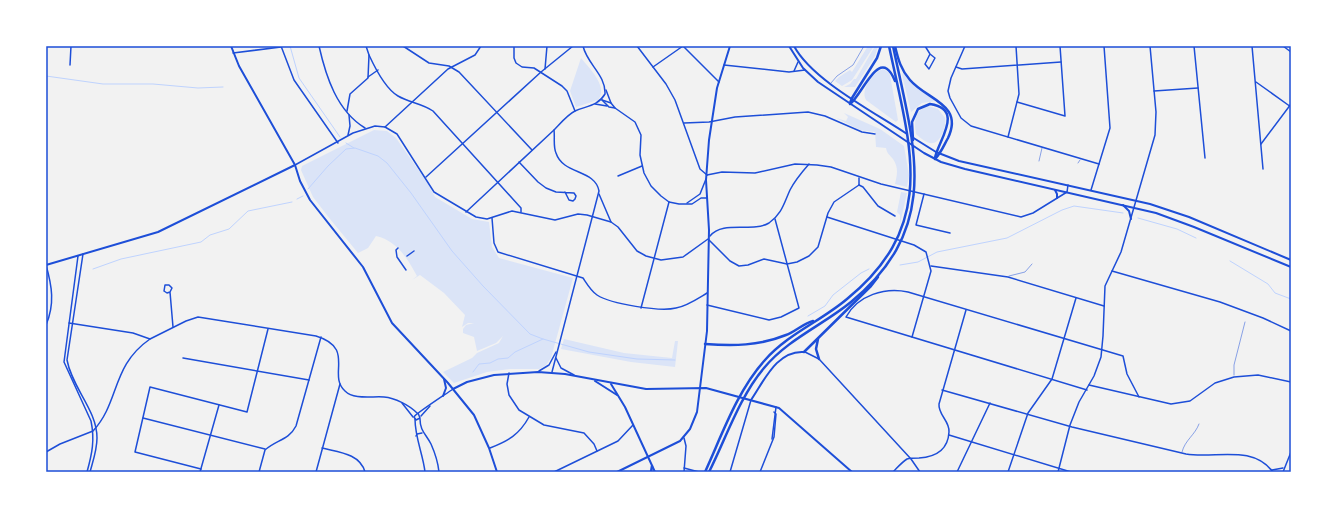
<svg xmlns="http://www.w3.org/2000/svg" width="1337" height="518" font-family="Lato,sans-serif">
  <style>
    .green { fill: #dbe4f7 }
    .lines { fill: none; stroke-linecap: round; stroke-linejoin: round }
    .stream { stroke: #bfd3fe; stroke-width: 1 }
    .service { stroke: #1d4ed8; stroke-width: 0.5 }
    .minor { stroke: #1d4ed8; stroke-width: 1.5 }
    .tertiary { stroke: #1d4ed8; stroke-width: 1.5 }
    .secondary { stroke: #1d4ed8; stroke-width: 2 }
    .primary { stroke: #1d4ed8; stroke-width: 2 }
    .motorway { stroke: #1d4ed8; stroke-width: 2.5 }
    .neatline { fill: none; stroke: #1d4ed8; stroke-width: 1.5 }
  </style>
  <rect width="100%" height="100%" fill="#f2f2f2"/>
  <g class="green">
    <path d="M868,46H874L852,80L842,86L835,81L839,77L850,70L852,72Z"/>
    <path d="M875,46H878L875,56L855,87H844L850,84L854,79H856Z"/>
    <path d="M581,58C589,68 609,87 598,100L576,107L570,91Z"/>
    <path d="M883,69L888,72L890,75L898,120L896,122L866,100C860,90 872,73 883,69Z"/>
    <path d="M903,73L911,83L935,101L922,103L911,112L902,75Z"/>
    <path d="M928,106L938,109L945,118C946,125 944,130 941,136C934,149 925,142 916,134C914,122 914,111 928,106Z"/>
    <path d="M844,113L880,129L904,146L909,175L907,187L895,184C897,175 899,168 893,159C890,155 887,154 886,148L876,147L875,132L860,130L836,118L846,121L848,117Z"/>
    <path d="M374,130L387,131L396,138L427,182L435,197L472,219L489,222L492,247L499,258L573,278L551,358L546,365L539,369H510L487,372L454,383L443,372L472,358L477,353L499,343L503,336L496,343L477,351L474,337L463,333V329L466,325L474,323H468L462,327L465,315L444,293L420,275L412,280L417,276C408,260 398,241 376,236L368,248L358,253L330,219L333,217L330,219L313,197L301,170L302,166Z"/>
    <path d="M901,192L907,193L900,224V215L897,212Z"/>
    <path d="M564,339L624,353L672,358L675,341H678L675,367L631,362L561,349Z"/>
  </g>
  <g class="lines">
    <g class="stream">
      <path d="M290,46L299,78L340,137"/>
      <path d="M46,76L103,84H153L198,88L223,87"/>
      <path d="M346,143L354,148"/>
      <path d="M308,189L328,166L346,149L355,148L378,156L387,163L411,193L452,251L483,286L530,334L543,339L589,352L637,359L675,360"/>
      <path d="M297,199L303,196"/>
      <path d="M1138,218L1177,229L1196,238"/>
      <path d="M1230,261L1268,284L1275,293L1291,299"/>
      <path d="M900,265L918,262L937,252L1007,238L1062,210L1074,206L1123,213"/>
      <path d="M93,269L121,259L201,242L210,235L229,229L248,211L292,202"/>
      <path d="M808,316L825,306L833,295L861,273L869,269"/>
      <path d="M473,372L479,364L490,363L498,359L508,358L515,352L543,339"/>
    </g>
    <g class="service">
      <path d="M831,83L837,76L853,65L864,46"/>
      <path d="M1039,161L1042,148"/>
      <path d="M1078,163L1080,160"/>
      <path d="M1009,276L1025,272L1032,264"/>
      <path d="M1234,375V365L1245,322"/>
      <path d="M1182,452C1185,440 1195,435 1199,424"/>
    </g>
    <g class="minor">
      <path d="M281,46L294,80L338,143"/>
      <path d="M403,46L429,63L449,66L459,72L532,150"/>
      <path d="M683,46L719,82"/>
      <path d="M925,46L930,54L935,58L929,69L925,64L930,54"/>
      <path d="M965,46L951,78L948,91L950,98L961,118L971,126L1099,164"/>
      <path d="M1194,46L1205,158"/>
      <path d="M1252,46L1263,169"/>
      <path d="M1283,46L1291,52"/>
      <path d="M233,53L281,47"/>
      <path d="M369,55C375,68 386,89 398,96C410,103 421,103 433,111L521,208V212"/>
      <path d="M70,65L71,46"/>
      <path d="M724,65L789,72L805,70"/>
      <path d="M653,67L683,46"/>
      <path d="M956,67L962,69L1061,62"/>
      <path d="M545,69L547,46"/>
      <path d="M794,71L798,62"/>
      <path d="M368,77L378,70"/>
      <path d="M1256,82L1291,107"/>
      <path d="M1154,91L1198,88"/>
      <path d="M1017,102L1065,116L1060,46"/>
      <path d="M347,111L350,94L368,78L369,55L366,46"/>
      <path d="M684,123L709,122L735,117L808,112L825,116L862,132L875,134"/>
      <path d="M385,127L448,69L475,55L481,46"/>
      <path d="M1008,137L1019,94L1016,46"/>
      <path d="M1261,144L1291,104"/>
      <path d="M519,162L538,182L546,188L556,192L574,193L576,196L575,199L573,201L569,200L565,192"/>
      <path d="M618,176L642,166"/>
      <path d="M859,178V185"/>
      <path d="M859,185L863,187L878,206L895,216"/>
      <path d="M1091,190L1110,128L1104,46"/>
      <path d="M599,194L611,222"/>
      <path d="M924,194L916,225L950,233"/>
      <path d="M466,212L554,130"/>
      <path d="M827,217L914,245L926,252L931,271L912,337"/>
      <path d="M492,218L494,243L498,252L583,278C587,284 591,291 597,295C611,304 660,312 676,308C687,306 697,299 707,293"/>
      <path d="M710,236C723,220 752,233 769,223C782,214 784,203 790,190C795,180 802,172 809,164"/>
      <path d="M709,240L730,261L739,266L748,265L764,259L787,264L797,262L809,256L818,247L828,213L834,202L859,185"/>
      <path d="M398,248L396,250L397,257L406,270"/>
      <path d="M83,254L67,360C72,388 97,410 97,438C97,450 93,461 90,472"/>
      <path d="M78,256L64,362L91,421C95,440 92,454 87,472"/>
      <path d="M407,256L414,251"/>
      <path d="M931,266L1008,277L1104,306"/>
      <path d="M1112,271L1220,302L1263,318L1291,331"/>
      <path d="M170,292L167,293L164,291L165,285H169L172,288L170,292L173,327"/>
      <path d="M707,305L769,320L781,317L799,308L775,219"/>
      <path d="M641,308L669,202"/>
      <path d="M69,323L133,333L150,339L186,321L198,317L316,336C356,348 327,375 345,391C354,400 372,396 384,397C395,398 409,405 417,413"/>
      <path d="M805,352L819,359L911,459L920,472"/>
      <path d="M183,358L309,380"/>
      <path d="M509,373L507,384L509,395L519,410L544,425L584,433L594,444L597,451"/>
      <path d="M1089,385L1171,404L1190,401L1215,383L1234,377L1258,375L1291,382"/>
      <path d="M942,390L1072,427L1186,454C1215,459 1252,444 1273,472"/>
      <path d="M1087,390L846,317C858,295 885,287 908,292L1123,356L1127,374L1139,397"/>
      <path d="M402,403L413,417"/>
      <path d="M418,413L420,418L416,420L414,417C415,414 446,394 453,389"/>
      <path d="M421,416L430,406"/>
      <path d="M143,418L265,449"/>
      <path d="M415,419C415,438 423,454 425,472"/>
      <path d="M420,419C420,431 426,434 431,444C435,453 438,462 439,472"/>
      <path d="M949,435L1071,472"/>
      <path d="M416,436L417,434L422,433"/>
      <path d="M772,439L776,407"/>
      <path d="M322,448C337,452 360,453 365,472"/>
      <path d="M490,448C508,441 519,435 529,417"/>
      <path d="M46,452L60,444L93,431C120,402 111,366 150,339"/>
      <path d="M684,468L699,472"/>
      <path d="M201,469L135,452L150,387L247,412L268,329"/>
      <path d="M1272,470L1283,468"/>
      <path d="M200,472L219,405"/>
      <path d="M259,472L265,450C276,440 289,440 296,426L321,337"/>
      <path d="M316,472L340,384"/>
      <path d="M554,472L618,441L633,425"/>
      <path d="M730,472L751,400"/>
      <path d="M760,472L774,437L776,414L774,412"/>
      <path d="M893,472C897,468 902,462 907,459C910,458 916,458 919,458C935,457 948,450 949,432C950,421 938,415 939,404L966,310"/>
      <path d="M957,472L990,403"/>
      <path d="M1008,472L1028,413L1052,379L1076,298"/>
      <path d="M1283,472L1291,452"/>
    </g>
    <g class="tertiary">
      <path d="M319,46C326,77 337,111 365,128"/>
      <path d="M514,46V58L516,63L522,67L534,68L562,86L567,91L575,111"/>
      <path d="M637,46L666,84L675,100L700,169L707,175"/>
      <path d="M606,90L611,103"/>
      <path d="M602,100L611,103L615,108L635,122L641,135L640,155L644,173L651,186L661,196L669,202L679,204H692L701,198H707"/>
      <path d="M602,100L609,107L615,108"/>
      <path d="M595,104L607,106"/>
      <path d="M348,135L350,126L349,115"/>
      <path d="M295,165L353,133L375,126L385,127L397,134L434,192L476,217L487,219L512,211L555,220L578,214L587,215L611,222L618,227L637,251L646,256L661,260L683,257L708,239"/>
      <path d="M707,175L722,172L755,173L795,164L817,165L831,167L881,184L1021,217L1033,213L1067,192L1068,185"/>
      <path d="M426,177L541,72L573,46"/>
      <path d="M687,203L700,194L706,179"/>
      <path d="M46,265C52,286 55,304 46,325"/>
      <path d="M556,358L561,368L574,375"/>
      <path d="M539,371L549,365L556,352"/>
      <path d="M552,372L599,191C595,169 563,175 556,153C553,146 555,138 554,130C560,124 567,115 575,111C586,106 598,106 605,94C606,75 587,64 583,46"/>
      <path d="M684,472L686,446L684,438"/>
      <path d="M1058,472L1070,425L1079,402L1094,376L1101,357L1103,336L1105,286L1121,252L1155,135L1156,112L1150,46"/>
    </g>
    <g class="secondary">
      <path d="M231,46L239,66L295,165L300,181L310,200L363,267L392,323L448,383L474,415L489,448L497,472"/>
      <path d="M46,265L158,232L295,165"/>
      <path d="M595,381L617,395"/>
      <path d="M611,384L625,407L655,472"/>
      <path d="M453,389L467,382L494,375L538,372L565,374L646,389L706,388L779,408L852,472"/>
      <path d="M443,396L446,388L444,379"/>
      <path d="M751,400C764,381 777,350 804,352"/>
      <path d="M617,472L680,441L690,429L697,412L707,331L709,230L706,180L709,140L717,88L730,46"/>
    </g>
    <g class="primary">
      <path d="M789,46L803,68L818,82L924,153L941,162L965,169L1156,213L1194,227L1291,267"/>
      <path d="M794,46C812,80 874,112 907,134"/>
      <path d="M912,137L936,152L959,161L1150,204L1189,217L1291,260"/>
      <path d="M1055,190L1057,194V198"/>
      <path d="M1123,205L1129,211L1131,219"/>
    </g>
    <g class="motorway">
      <path d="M895,46C898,59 901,70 910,80C927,100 964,104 948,138C944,145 941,153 935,159"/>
      <path d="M850,103L852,98L877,58L881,46"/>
      <path d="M850,104C863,94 880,44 895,81"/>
      <path d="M913,140L912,122L918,109L930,104C965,109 938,141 935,158"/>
      <path d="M818,339L816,349L819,359"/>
      <path d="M705,344C733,346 759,346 786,335C795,332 804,323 813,321"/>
      <path d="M804,352L871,286L878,277"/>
      <path d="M651,472L652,466"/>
      <path d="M705,472C722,435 737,391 765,360C788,334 821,321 847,299C939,224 910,146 889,46"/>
      <path d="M709,472C726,438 740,396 764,368C788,339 823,325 851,302C943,226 914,147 893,46"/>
    </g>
  </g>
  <rect width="1337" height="518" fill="none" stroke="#ffffff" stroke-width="94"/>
  <rect x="47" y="47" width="1243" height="424" class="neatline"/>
</svg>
